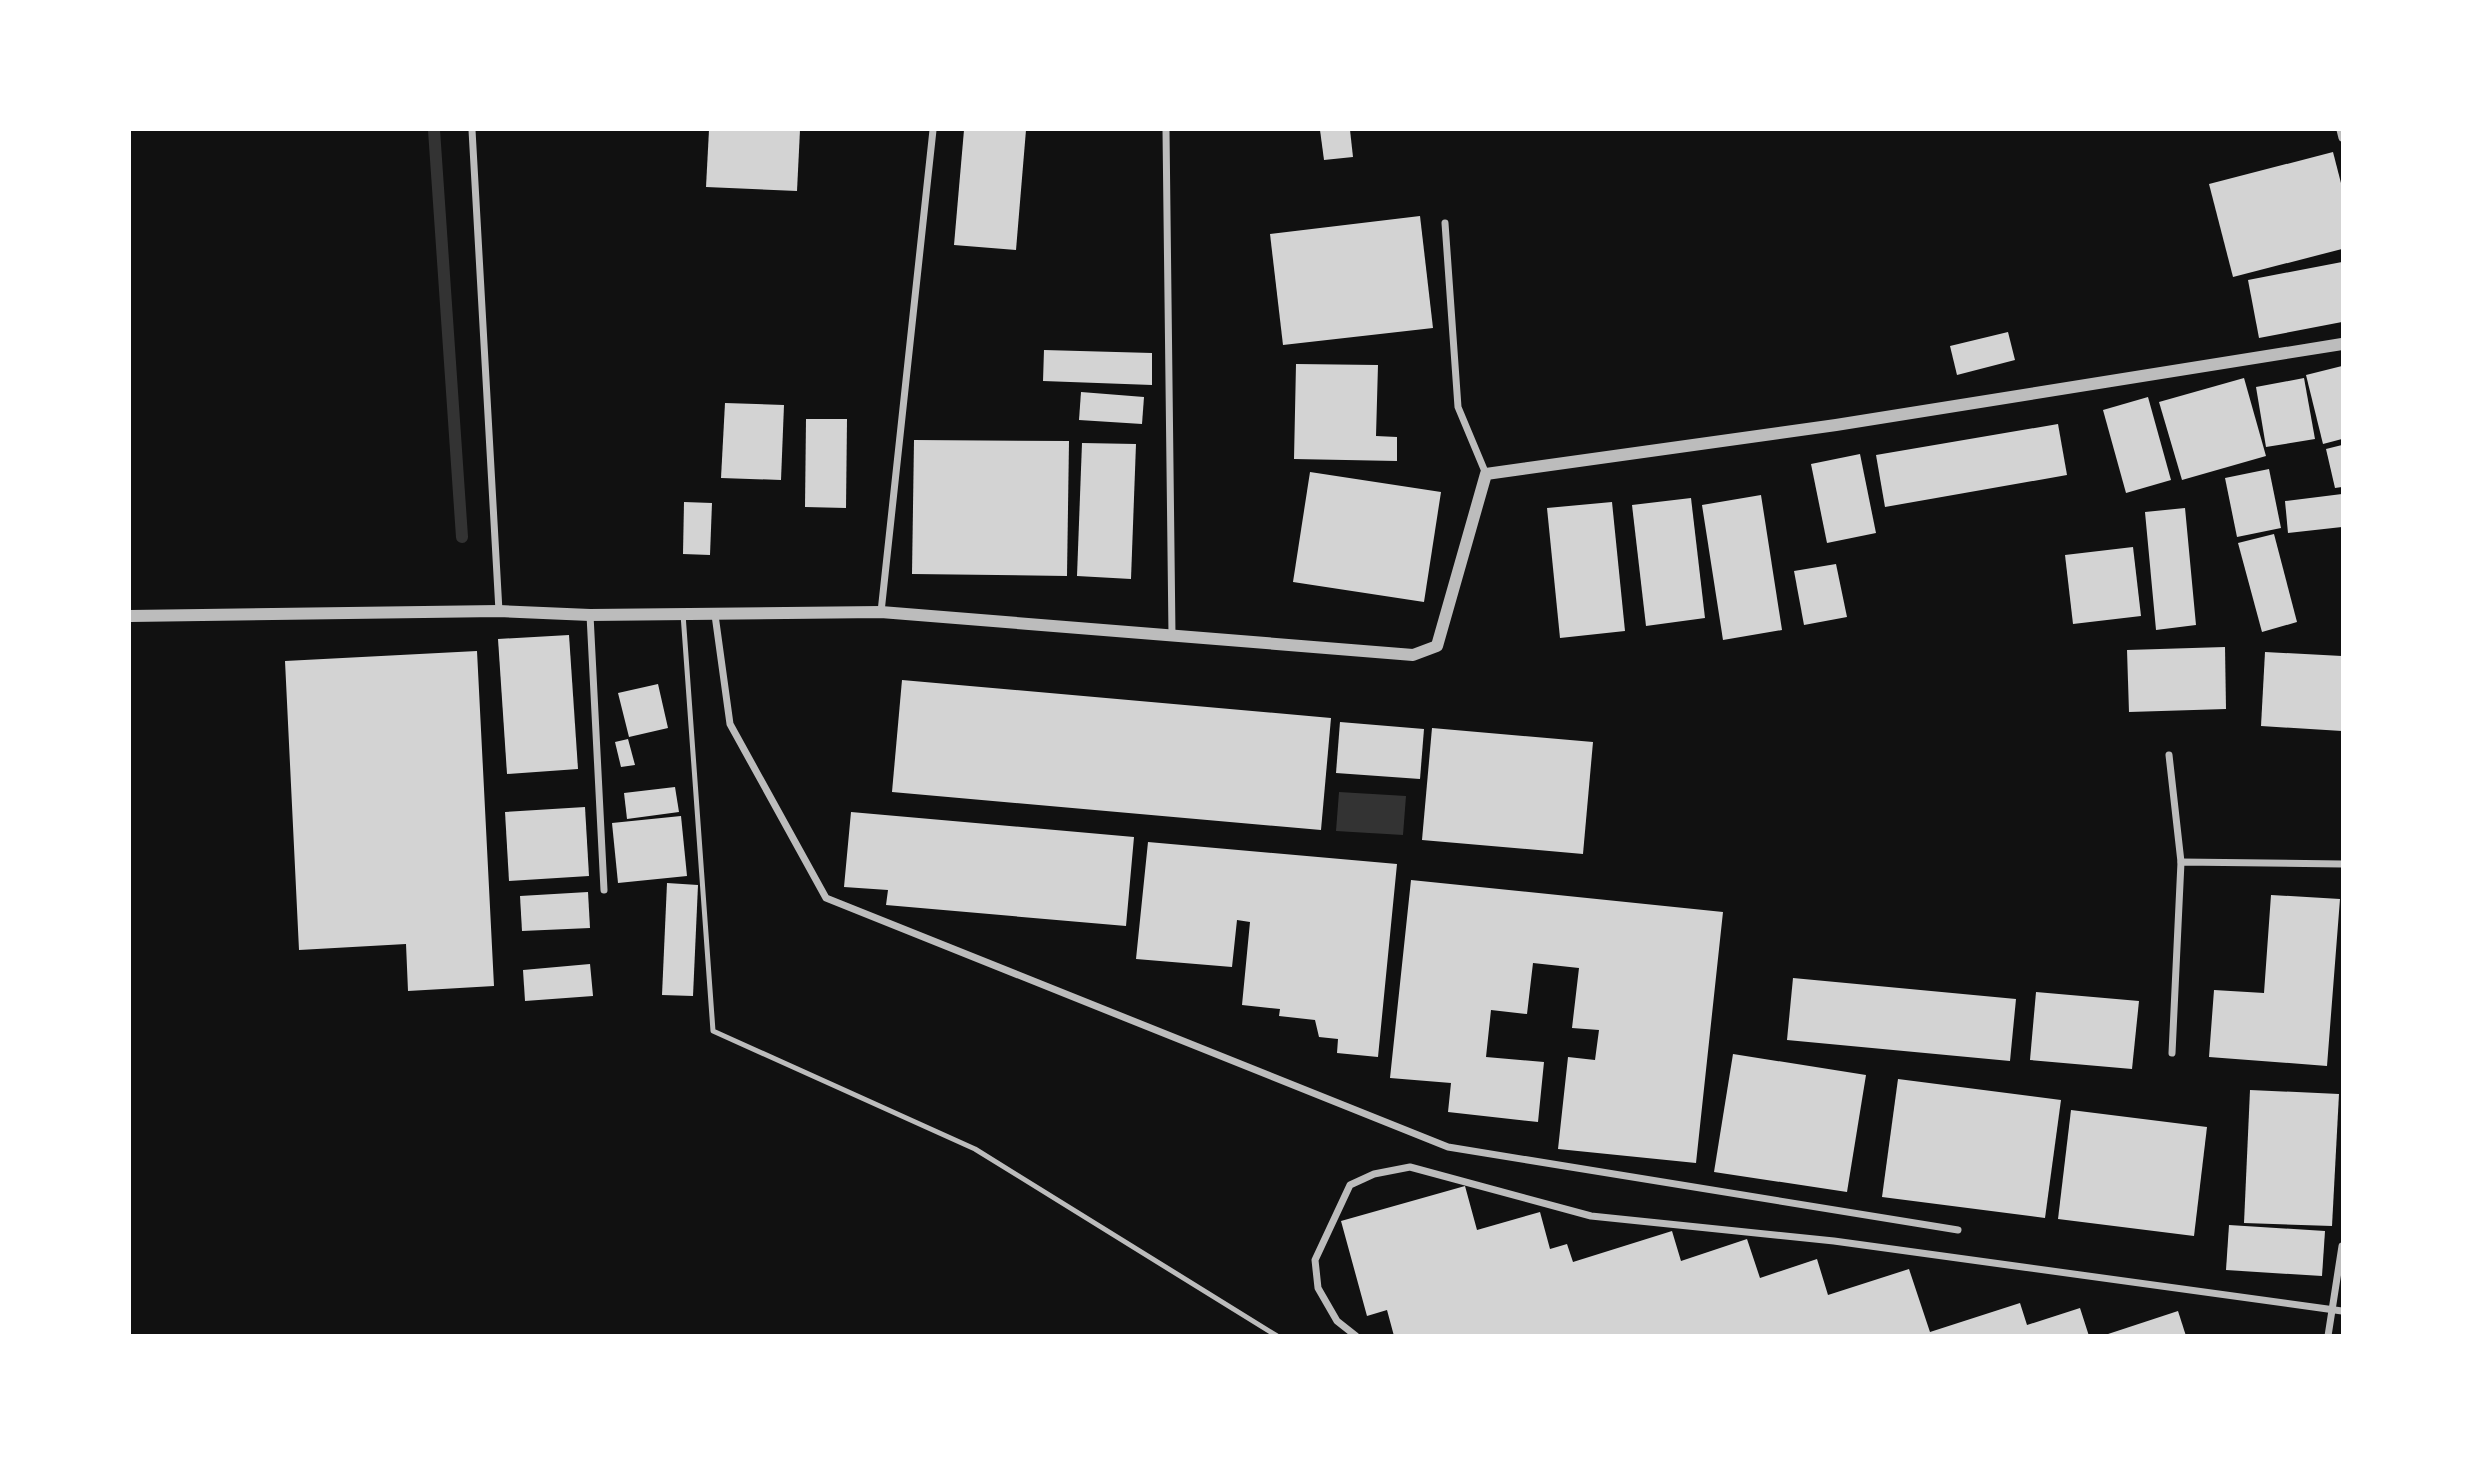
<svg xmlns="http://www.w3.org/2000/svg" width="2472" height="1465" font-family="'Zilla Slab',serif">
  <style>
    .water { fill: #333 }
    .lines { fill: none; stroke-linecap: round; stroke-linejoin: round }
    .stream { stroke: #333; stroke-width: 12 }
    .building { fill: #d3d3d3 }
    .service { stroke: #bcbcbc; stroke-width: 5 }
    .minor { stroke: #bcbcbc; stroke-width: 7 }
    .tertiary { stroke: #bcbcbc; stroke-width: 12 }
  </style>
  <rect width="100%" height="100%" fill="#111"/>
  <path class="water" d="M1339,792L1406,796L1403,835L1336,831Z"/>
  <g class="lines">
    <path class="stream" d="M434,130L462,537"/>
  </g>
  <g class="building">
    <path d="M709,130H800L797,191L706,187Z"/>
    <path d="M964,130H1026L1016,250L954,245Z"/>
    <path d="M1320,130H1350L1353,157L1324,160Z"/>
    <path d="M2333,152L2342,187V249L2233,277L2209,184Z"/>
    <path d="M1420,216L1433,328L1283,345L1270,234Z"/>
    <path d="M2342,262V322L2259,338L2248,280Z"/>
    <path d="M2008,332L2015,360L1957,375L1950,346Z"/>
    <path d="M1044,350L1152,353V385L1043,381Z"/>
    <path d="M1296,364L1378,365L1376,436L1397,437V461L1294,459Z"/>
    <path d="M2342,366V439L2323,444L2306,375Z"/>
    <path d="M2244,378L2266,456L2182,480L2159,402Z"/>
    <path d="M2304,378L2315,439L2266,447L2256,387Z"/>
    <path d="M1081,392L1144,397L1142,424L1079,420Z"/>
    <path d="M2148,397L2171,480L2126,493L2103,410Z"/>
    <path d="M725,403L784,405L781,480L721,478Z"/>
    <path d="M806,419H847L846,508L805,507Z"/>
    <path d="M2058,424L2067,475L1885,507L1876,455Z"/>
    <path d="M914,440L1069,441L1067,576L912,574Z"/>
    <path d="M1082,443L1136,444L1131,579L1077,576Z"/>
    <path d="M2342,445V487L2335,488L2326,449Z"/>
    <path d="M1860,454L1876,533L1827,543L1811,464Z"/>
    <path d="M2269,469L2281,528L2237,537L2225,478Z"/>
    <path d="M1310,472L1441,492L1424,602L1293,582Z"/>
    <path d="M2342,494V527L2288,533L2285,501Z"/>
    <path d="M1761,495L1782,630L1723,640L1702,505Z"/>
    <path d="M1691,498L1705,618L1646,626L1632,505Z"/>
    <path d="M684,502L712,503L710,555L683,554Z"/>
    <path d="M1612,502L1625,631L1560,638L1547,508Z"/>
    <path d="M2185,508L2196,625L2156,630L2145,512Z"/>
    <path d="M2274,534L2297,622L2262,632L2238,543Z"/>
    <path d="M2133,547L2141,616L2073,624L2065,555Z"/>
    <path d="M1836,564L1847,617L1804,625L1794,571Z"/>
    <path d="M569,635L578,769L507,774L498,639Z"/>
    <path d="M2225,647L2226,709L2129,712L2127,650Z"/>
    <path d="M477,651L494,986L408,991L406,944L299,950L285,661Z"/>
    <path d="M2265,652L2342,656V731L2261,726Z"/>
    <path d="M902,680L1331,718L1321,830L892,792Z"/>
    <path d="M658,684L668,728L629,737L618,693Z"/>
    <path d="M1340,722L1424,729L1420,779L1336,773Z"/>
    <path d="M1432,728L1593,742L1583,854L1422,840Z"/>
    <path d="M628,739L635,765L621,767L615,742Z"/>
    <path d="M675,787L679,812L627,819L624,793Z"/>
    <path d="M585,807L589,876L509,881L505,812Z"/>
    <path d="M851,812L1134,837L1126,926L886,905L888,890L844,887Z"/>
    <path d="M681,816L687,876L618,883L612,823Z"/>
    <path d="M1148,842L1397,864L1378,1057L1337,1053L1338,1039L1319,1037L1315,1020L1279,1016L1280,1009L1242,1005L1250,922L1237,920L1232,967L1136,959Z"/>
    <path d="M1411,880L1723,912L1696,1163L1558,1149L1568,1057L1595,1060L1599,1030L1572,1028L1579,968L1533,963L1527,1014L1491,1010L1486,1057L1544,1062L1538,1122L1448,1112L1451,1083L1390,1078Z"/>
    <path d="M667,883L698,885L693,996L662,995Z"/>
    <path d="M588,892L590,928L522,931L520,896Z"/>
    <path d="M2271,895L2340,899L2327,1066L2209,1057L2214,990L2264,993Z"/>
    <path d="M590,964L593,996L525,1001L523,970Z"/>
    <path d="M1793,978L2016,999L2010,1061L1787,1040Z"/>
    <path d="M2036,992L2139,1001L2132,1069L2030,1060Z"/>
    <path d="M1733,1054L1866,1075L1847,1192L1714,1172Z"/>
    <path d="M1898,1079L2061,1100L2045,1218L1882,1197Z"/>
    <path d="M2250,1090L2339,1094L2332,1226L2244,1223Z"/>
    <path d="M2071,1110L2207,1127L2194,1236L2058,1219Z"/>
    <path d="M1465,1186L1477,1230L1540,1212L1550,1249L1567,1244L1573,1262L1672,1231L1681,1261L1747,1239L1760,1278L1817,1259L1828,1295L1909,1269L1930,1332L2020,1303L2027,1325L2080,1308L2089,1336H1394L1387,1310L1367,1316L1341,1221Z"/>
    <path d="M2229,1225L2325,1231L2322,1276L2226,1270Z"/>
    <path d="M2178,1311L2186,1336H2105V1335Z"/>
  </g>
  <g class="lines">
    <path class="service" d="M683,614L713,1031L975,1149L1277,1336"/>
    <g class="minor">
      <path d="M472,130L499,611"/>
      <path d="M1166,130L1172,635"/>
      <path d="M2340,130L2342,138"/>
      <path d="M1445,223L1458,407L1486,474"/>
      <path d="M881,612L933,130"/>
      <path d="M590,615L604,890"/>
      <path d="M715,615L730,724L826,898L1448,1147L1958,1230"/>
      <path d="M2169,755L2181,862"/>
      <path d="M2172,1053L2181,862L2342,864"/>
      <path d="M1356,1336L1337,1321L1318,1288L1315,1260L1350,1185L1374,1174L1410,1167L1591,1216L1834,1241L2342,1311"/>
      <path d="M2328,1336L2342,1246"/>
    </g>
    <path class="tertiary" d="M130,616L499,611L590,615L881,612L1413,655L1437,646L1486,474L1836,425L2342,344"/>
  </g>
  <rect width="2472" height="1465" fill="none" stroke="#ffffff" stroke-width="262"/>
</svg>
